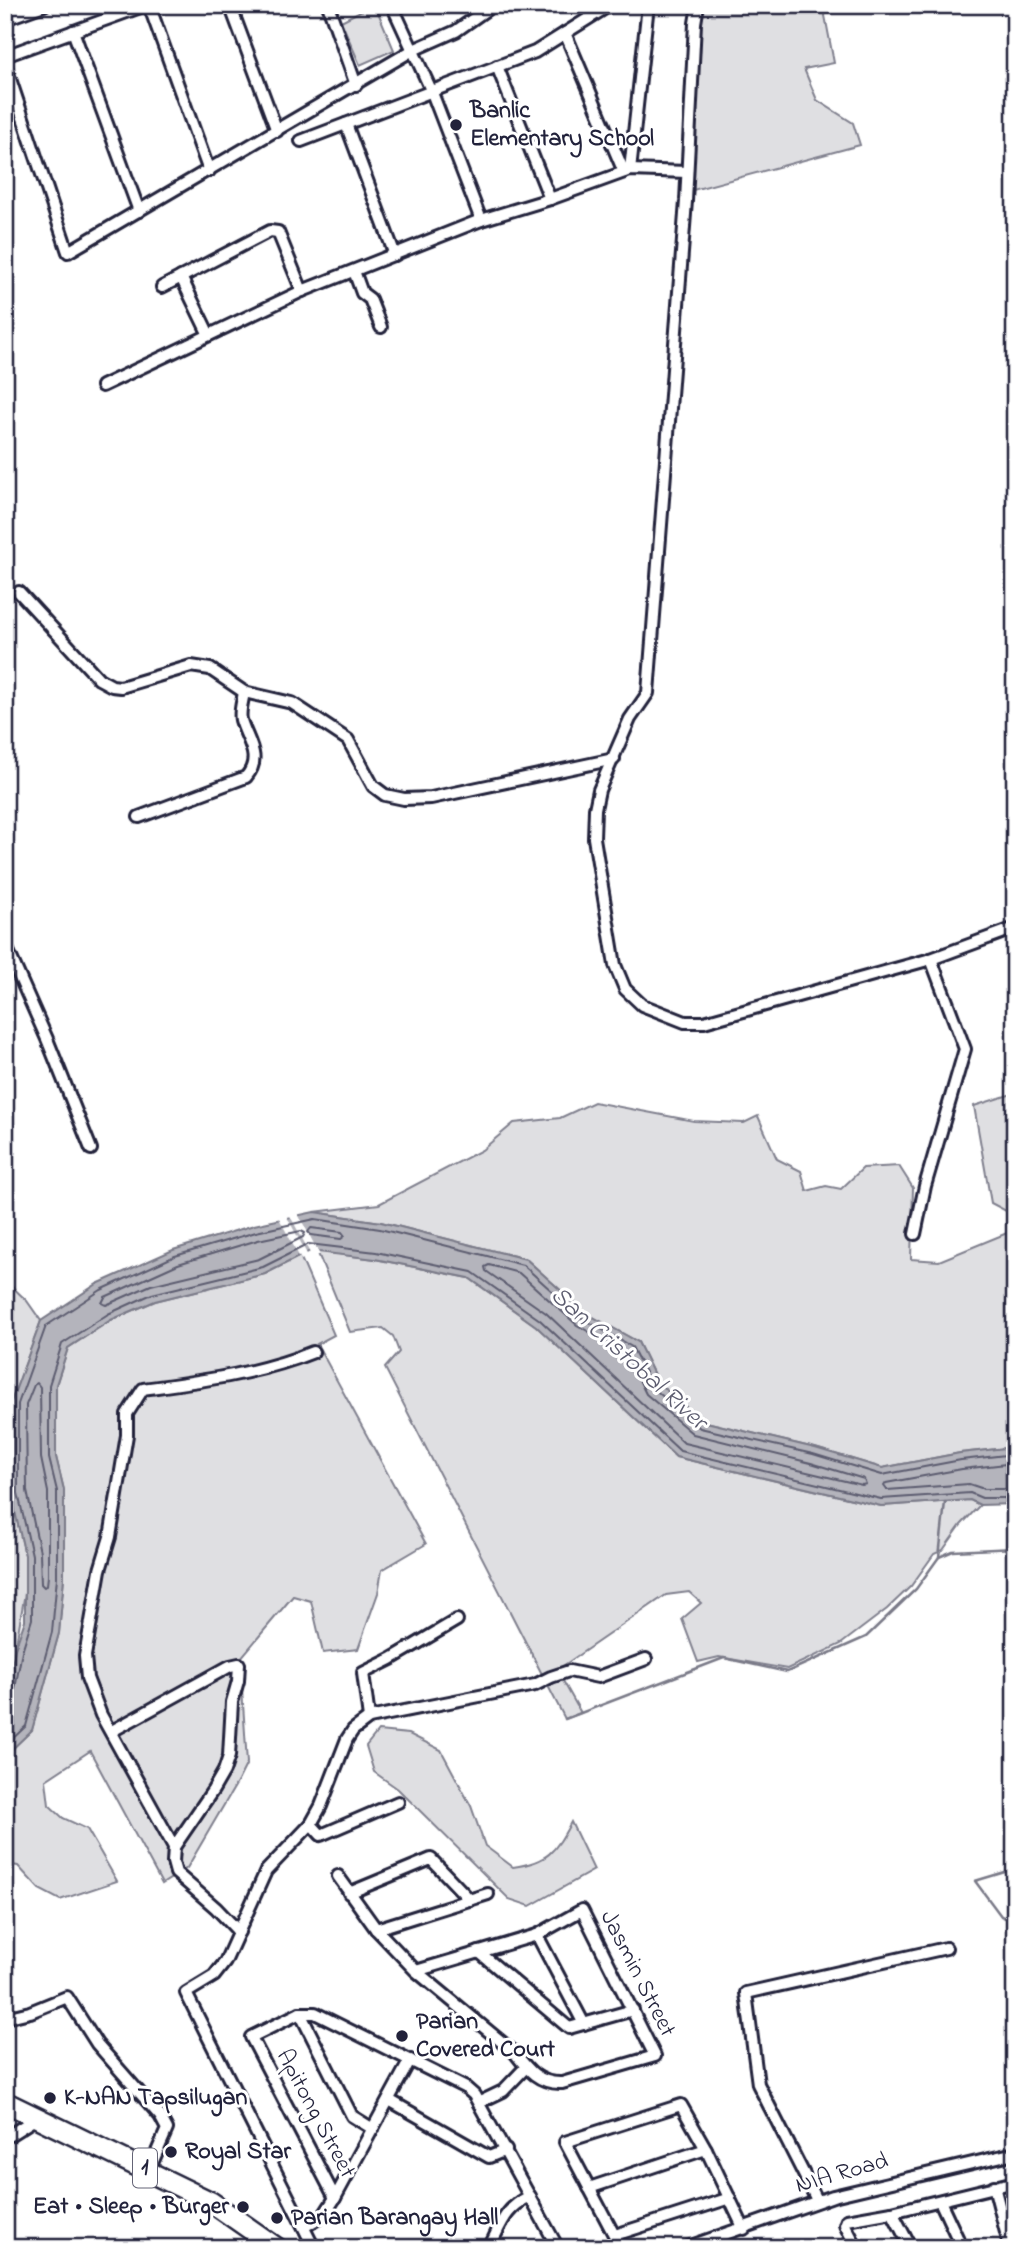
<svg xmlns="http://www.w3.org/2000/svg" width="1020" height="2253" font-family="'Indie Flower',sans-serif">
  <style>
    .green { fill: #dfdfe2; stroke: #80808e; stroke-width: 2 }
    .water { fill: #b4b4bc; stroke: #7a7a88; stroke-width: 2 }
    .pier { fill: #fff }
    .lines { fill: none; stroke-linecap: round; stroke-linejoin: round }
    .shore { stroke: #5c5c6f; stroke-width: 2 }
    .stream { stroke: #7a7a88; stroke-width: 2.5 }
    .minor-casing { stroke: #22223b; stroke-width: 16 }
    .trunk-casing { stroke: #22223b; stroke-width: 24 }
    .minor { stroke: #fff; stroke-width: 10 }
    .trunk { stroke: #fff; stroke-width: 19 }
    .poi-dot { fill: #22223b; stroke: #fff; stroke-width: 2.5 }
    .labels { text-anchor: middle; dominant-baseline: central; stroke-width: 6; stroke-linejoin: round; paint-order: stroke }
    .shield { fill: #fff; stroke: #646476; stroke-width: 2 }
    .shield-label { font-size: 23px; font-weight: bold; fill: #22223b }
    .poi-label { font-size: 24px; font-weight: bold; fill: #22223b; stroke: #fff; text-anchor: start }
    .street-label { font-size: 24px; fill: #22223b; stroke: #fff }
    .water-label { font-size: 26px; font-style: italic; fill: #5c5c6f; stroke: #fff }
  </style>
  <rect width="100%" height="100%" fill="#fff"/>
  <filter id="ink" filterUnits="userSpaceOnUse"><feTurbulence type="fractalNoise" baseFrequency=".0143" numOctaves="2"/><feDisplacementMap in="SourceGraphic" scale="14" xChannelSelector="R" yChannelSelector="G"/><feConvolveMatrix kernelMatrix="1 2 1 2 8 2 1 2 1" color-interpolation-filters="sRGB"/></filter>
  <g filter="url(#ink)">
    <g class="green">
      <path d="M372,5H375L394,50L360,65L341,21Z"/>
      <path d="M702,5H823L834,63L804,69L817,100L853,123L860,145L693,190L697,22Z"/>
      <path d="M1015,1093V1447L960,1453L882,1468L815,1448L702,1421L658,1383L638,1342L586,1313L526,1259L381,1222L314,1212L379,1204L482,1150L514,1123L560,1118L594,1102L694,1121L744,1123L758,1116L777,1159L801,1171L807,1191L826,1186L841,1189L863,1168L899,1166L913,1188L911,1259L939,1261L1012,1231V1214L991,1203L974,1106Z"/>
      <path d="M317,1251L375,1259L469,1278L536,1326L676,1457L881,1506L970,1500L980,1505L961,1525L943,1550L934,1554L911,1586L887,1609L841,1644L787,1669L719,1657L698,1662L682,1619L701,1603L689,1592L666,1595L557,1670L581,1713L565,1719L385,1368L399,1352L393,1336L383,1328L350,1332Z"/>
      <path d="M300,1256L334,1335L317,1344L426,1544L382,1570L378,1593L358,1649L323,1653L311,1601L293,1596L240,1659L247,1763L238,1781L187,1868L162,1884L90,1751L46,1780L49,1805L63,1818L87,1829L117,1881L60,1900L39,1889L18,1866L5,1864V1756L32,1730L59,1633L64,1577V1490L56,1457V1385L68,1348L111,1320L155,1301L265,1274Z"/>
      <path d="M5,1280L27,1301L41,1321L11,1402V1494L25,1555V1593L5,1707Z"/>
      <path d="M378,1731L409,1734L441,1750L471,1806L485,1846L513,1867C548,1862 555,1852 571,1822L594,1870L530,1906L509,1899L398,1789L374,1772L366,1746Z"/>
    </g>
    <path class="water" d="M314,1212L381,1222L526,1259L586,1313L638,1342L658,1383L702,1421L815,1448L882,1468L960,1453L1015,1447V1504L980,1505L970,1500L881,1506L676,1457L536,1326L469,1278L375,1259L310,1251L265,1274L155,1301L111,1320L68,1348L56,1385V1457L64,1490V1577L59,1633L32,1730L5,1756V1707L15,1649L25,1620V1555L11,1494V1402L41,1321L97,1284L173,1250L254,1225Z"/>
    <g class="pier">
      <path d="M297,1212L320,1255H311L289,1214Z"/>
      <path d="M286,1215L308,1256L301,1260L279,1218Z"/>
    </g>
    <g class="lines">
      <g class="shore">
        <path d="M311,1228L342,1232L345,1236L341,1239L311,1235L308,1232Z"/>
        <path d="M301,1231L305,1233L303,1237L259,1259L151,1285L106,1305L102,1303L105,1297L178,1264L258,1240Z"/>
        <path d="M489,1265L519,1273L577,1325L626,1353L646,1394L693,1434L811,1463L864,1479L866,1484L862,1485L684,1443L546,1313L486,1271L485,1267Z"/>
        <path d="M37,1383L40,1387L41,1458L48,1492V1576L47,1585L44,1587L41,1584L40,1552L27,1491L26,1405L34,1385Z"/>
        <path d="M1015,1463L962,1469L886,1483L884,1486L887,1490L969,1484L984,1489H1015"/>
        <path d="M5,1695L12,1693L15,1689L22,1651L32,1619V1555L18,1493V1404L46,1326L101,1290L175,1256L256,1232L315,1219L380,1229L523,1265L582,1318L632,1347L653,1388L700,1428L813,1454L882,1475L961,1460L1015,1454"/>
        <path d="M5,1746L26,1726L52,1632L57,1577V1491L49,1458V1385L62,1344L108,1314L152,1294L263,1267L309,1244L376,1252L472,1272L540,1320L680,1451L881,1499L970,1493L982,1498H1015"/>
      </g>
      <g class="stream">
        <path d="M939,1557L953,1551L1015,1548"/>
        <path d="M565,1719L724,1658L787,1672L866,1637L916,1589L939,1557L945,1502"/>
        <path d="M1015,1869L975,1881L1001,1916L1015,1922"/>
      </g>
      <defs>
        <g id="minor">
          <path d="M149,5L209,171"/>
          <path d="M230,5L277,131"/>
          <path d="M328,5L356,85"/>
          <path d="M392,5L431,90L481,220"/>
          <path d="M698,5L695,23L686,201L648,693L630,719L599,790L595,809L594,838L615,965L625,989L642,1005L685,1022H704L931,959L1015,928"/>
          <path d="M5,19L44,5"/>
          <path d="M73,31L139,211"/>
          <path d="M565,33L624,172"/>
          <path d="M5,56L146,5"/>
          <path d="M5,64L68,252L413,50L456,31L493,5"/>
          <path d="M497,66L550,199"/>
          <path d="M346,124L395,255"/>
          <path d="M301,141L535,52L610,5"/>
          <path d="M630,170L648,5"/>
          <path d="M354,271L362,293L370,299L381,327"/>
          <path d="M181,277L209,335"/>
          <path d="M162,287L270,231L278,232L302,291"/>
          <path d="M102,386L302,291L481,220L550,199L630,170L687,172"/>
          <path d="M19,592L99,679L112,686L121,687L191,666L210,669L244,692L292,703L348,740L373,786L385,795L404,799L431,798L614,759"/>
          <path d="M139,817L246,777C263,757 247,741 241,720C239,711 243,700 244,692"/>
          <path d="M5,944L47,1039L91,1149"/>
          <path d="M915,1234L925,1186L965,1049L931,959"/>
          <path d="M369,1718L363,1673L391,1659L457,1620"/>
          <path d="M112,1731L230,1666L239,1664L238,1681L232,1702L229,1756L224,1771L213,1790L174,1847L173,1862L176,1873L216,1908L239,1932"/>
          <path d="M311,1824L321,1835L398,1802"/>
          <path d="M174,1847L101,1715L87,1678L85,1656L100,1570L110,1537L127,1435V1414L143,1389C201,1381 259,1374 313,1352"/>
          <path d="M338,1876L376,1929L416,1971L515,2053C528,2070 539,2084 562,2083L655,2056L582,1910L537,1935L416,1971"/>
          <path d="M349,1893L431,1859L470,1900"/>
          <path d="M376,1929L488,1894"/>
          <path d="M537,1935L584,2024"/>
          <path d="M479,1952L569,2028L633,2010"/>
          <path d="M300,2013L352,2116L373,2129"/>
          <path d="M5,2018L30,2012L67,1997L97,2044L160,2116L167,2129L149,2170"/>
          <path d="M389,2100L489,2157L506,2150"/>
          <path d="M480,2102L503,2091L526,2067"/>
          <path d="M5,2138L38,2117"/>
          <path d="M994,2186L1010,2248"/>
          <path d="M589,2188L706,2149"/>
          <path d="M335,2198L251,2037L300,2013H315L466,2088L474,2095L558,2248"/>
          <path d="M817,2200L758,2084L746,1993L946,1948"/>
          <path d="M940,2201L962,2248"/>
          <path d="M892,2212L911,2248"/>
          <path d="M304,2227L324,2215L335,2198L410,2060"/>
          <path d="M615,2235L730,2198"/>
          <path d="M314,2248L186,1993L214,1976L225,1962L266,1871L311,1824L321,1806L347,1739L353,1730L369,1718L535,1685L551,1677L569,1671L598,1677L646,1659"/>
          <path d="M489,2248C502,2223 504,2209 530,2196"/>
          <path d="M621,2248L565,2142L681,2105L706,2149L744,2229"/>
          <path d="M685,2248L833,2196L1015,2153"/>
          <path d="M857,2248L845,2225L847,2220L892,2212L1015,2182"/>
        </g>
        <path id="trunk" d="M5,2102L211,2202L277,2248"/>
      </defs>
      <use href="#minor" class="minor-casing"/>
      <use href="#trunk" class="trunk-casing"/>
      <use href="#minor" class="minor"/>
      <use href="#trunk" class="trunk"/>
    </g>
  </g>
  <g class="poi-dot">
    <circle cx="456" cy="125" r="7"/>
    <circle cx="402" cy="2036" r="7"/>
    <circle cx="50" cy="2098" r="7"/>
    <circle cx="171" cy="2152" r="7"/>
    <circle cx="243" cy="2207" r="7"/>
    <circle cx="277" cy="2218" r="7"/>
  </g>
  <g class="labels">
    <rect class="shield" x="133" y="2148.5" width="24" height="39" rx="5"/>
    <g class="shield-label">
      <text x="145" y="2168">1</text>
    </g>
    <g class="poi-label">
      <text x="470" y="111">Banlic<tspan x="470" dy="28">Elementary School</tspan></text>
      <text x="416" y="2022">Parian<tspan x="416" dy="28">Covered Court</tspan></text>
      <text x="64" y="2098">K-NAN Tapsilugan</text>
      <text x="185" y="2152">Royal Star</text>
      <text x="229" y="2207" text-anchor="end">Eat • Sleep • Burger</text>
      <text x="291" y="2218">Parian Barangay Hall</text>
    </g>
    <g class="street-label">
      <text transform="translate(637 1974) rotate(63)">Jasmin Street</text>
      <text transform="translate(315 2114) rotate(62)">Apitong Street</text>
      <text transform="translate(842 2174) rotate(-16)">NIA Road</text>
    </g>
    <g class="water-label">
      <text transform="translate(628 1359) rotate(42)">San Cristobal River</text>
    </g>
  </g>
  <rect width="1020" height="2253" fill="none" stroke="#fff" stroke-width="28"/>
  <rect x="14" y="14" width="992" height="2225" fill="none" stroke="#22223b" stroke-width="2.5" filter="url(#ink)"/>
</svg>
